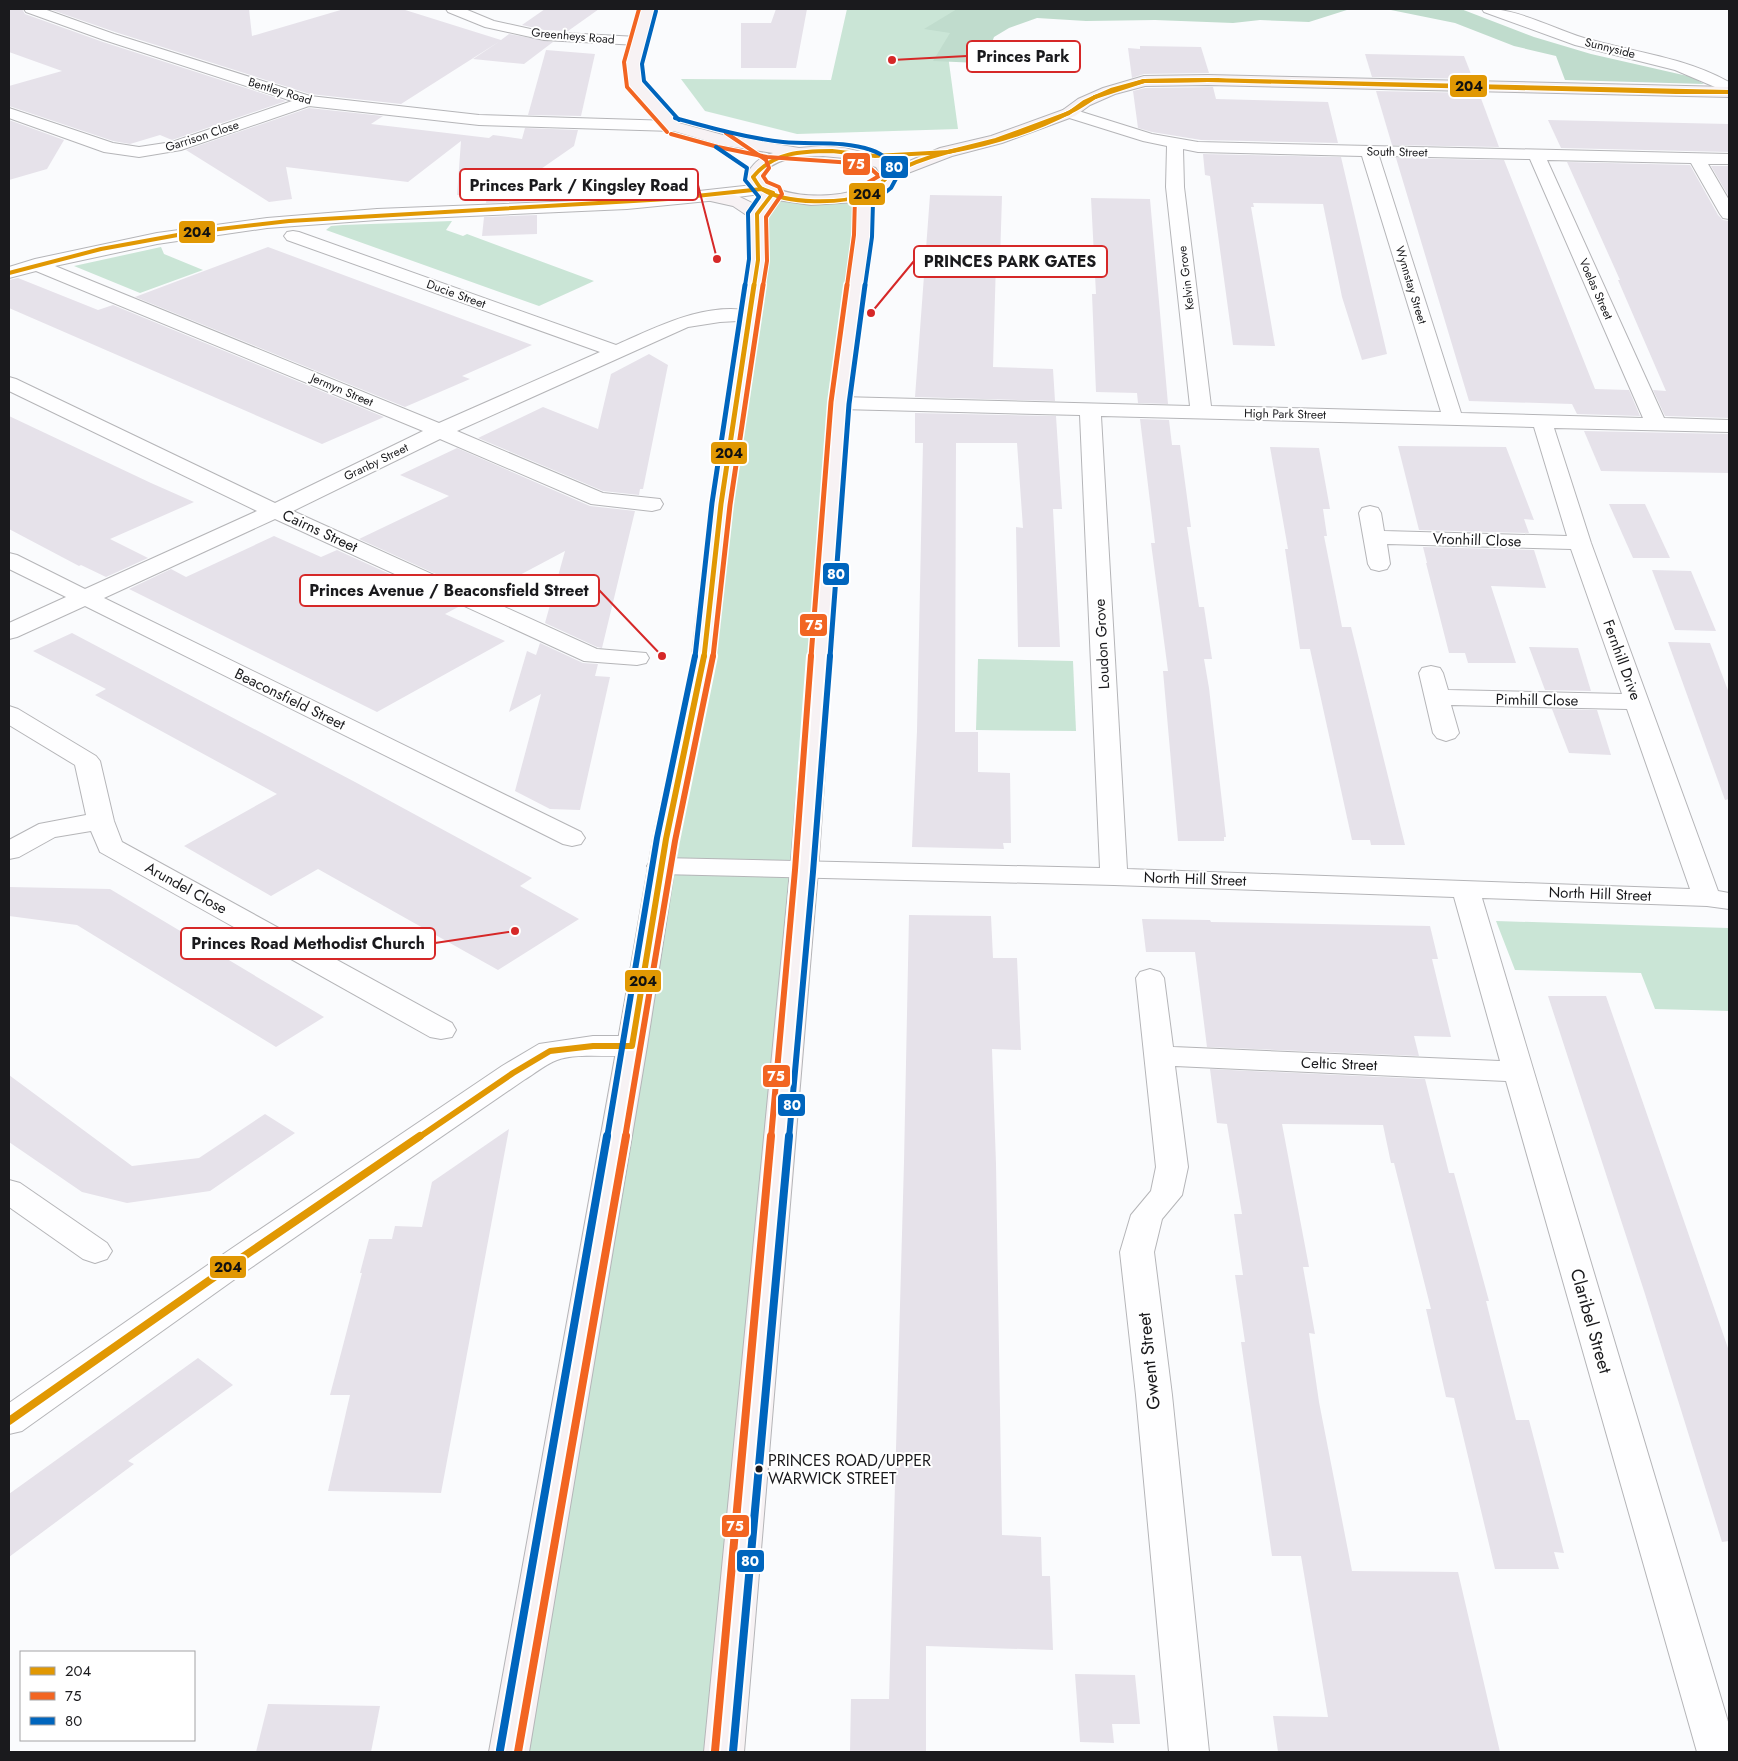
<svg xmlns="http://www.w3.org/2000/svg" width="1738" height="1761" font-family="Jost,sans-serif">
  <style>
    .green { fill: #cae5d6 }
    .forest { fill: #c0dccd }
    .building { fill: #e6e2ea }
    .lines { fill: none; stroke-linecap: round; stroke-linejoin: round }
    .street-casing { stroke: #b5b5b8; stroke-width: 2 }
    .secondary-casing { stroke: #b5b5b8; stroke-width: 2 }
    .street { fill: #fefeff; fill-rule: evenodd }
    .secondary { fill: #f7f2f4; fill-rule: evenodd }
    .bus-1-far3-casing { stroke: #fff; stroke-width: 6 }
    .bus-1-far2-casing { stroke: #fff; stroke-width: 8 }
    .bus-1-far1-casing { stroke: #fff; stroke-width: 10 }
    .bus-1-casing { stroke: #fff; stroke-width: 12 }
    .bus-2-far3-casing { stroke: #fff; stroke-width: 6 }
    .bus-2-far2-casing { stroke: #fff; stroke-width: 8 }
    .bus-2-far1-casing { stroke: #fff; stroke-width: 10 }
    .bus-2-casing { stroke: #fff; stroke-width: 12 }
    .bus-3-far3-casing { stroke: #fff; stroke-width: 6 }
    .bus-3-far2-casing { stroke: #fff; stroke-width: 8 }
    .bus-3-far1-casing { stroke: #fff; stroke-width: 10 }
    .bus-3-casing { stroke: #fff; stroke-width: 12 }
    .bus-1-far3 { stroke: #e19803; stroke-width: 4 }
    .bus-1-far2 { stroke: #e19803; stroke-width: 5 }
    .bus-1-far1 { stroke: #e19803; stroke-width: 6 }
    .bus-1 { stroke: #e19803; stroke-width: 8 }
    .bus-2-far3 { stroke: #f26522; stroke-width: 4 }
    .bus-2-far2 { stroke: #f26522; stroke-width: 5 }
    .bus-2-far1 { stroke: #f26522; stroke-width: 6 }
    .bus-2 { stroke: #f26522; stroke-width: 8 }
    .bus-3-far3 { stroke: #0065bd; stroke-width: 4 }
    .bus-3-far2 { stroke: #0065bd; stroke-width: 5 }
    .bus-3-far1 { stroke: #0065bd; stroke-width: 6 }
    .bus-3 { stroke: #0065bd; stroke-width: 8 }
    .bus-dot { fill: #1a1a1d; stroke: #fff; stroke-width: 2 }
    .labels { text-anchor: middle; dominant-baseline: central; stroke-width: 4; stroke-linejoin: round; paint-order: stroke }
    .far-street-label { font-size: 12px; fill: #1a1a1d; stroke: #fff }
    .street-label { font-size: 15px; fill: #1a1a1d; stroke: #fff }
    .near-bus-label { font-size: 16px; fill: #1a1a1d; stroke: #fff; text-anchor: start }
    .near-street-label { font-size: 18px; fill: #1a1a1d; stroke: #fff }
    .leader { fill: none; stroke: #d62828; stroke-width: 2 }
    .callout-dot { fill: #d62828; stroke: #fff; stroke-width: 2 }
    .callout { fill: #fff; stroke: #d62828; stroke-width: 2 }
    .callout-label { font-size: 16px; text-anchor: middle; font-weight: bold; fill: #1a1a1d }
    .line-badge { stroke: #fff; stroke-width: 2 }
    .badge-label { font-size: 14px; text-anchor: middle; font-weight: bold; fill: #fff }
    .pale-badge-label { font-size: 14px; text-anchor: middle; font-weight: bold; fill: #111 }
  </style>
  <rect width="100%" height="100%" fill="#fafbfd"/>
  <g class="green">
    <path d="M847,9H1083L982,14L947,48L958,129L797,134L705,111L681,79L831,80Z"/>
    <path d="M773,193L788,197L868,193L724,1752H509L632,1046L661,866L756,221Z"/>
    <path d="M452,221L446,230L463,236L467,234L594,281L539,306L326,230L331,226L343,225Z"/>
    <path d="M161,247L164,254L203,270L140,293L74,266Z"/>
    <path d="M978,659L1073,661L1076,731L976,730Z"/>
    <path d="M1496,921L1728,928L1729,932V1011L1655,1009L1641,973L1515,970Z"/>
  </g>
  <g class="forest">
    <path d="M957,9H1350L1309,22L1260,20L1233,23L1155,20L1086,21L1037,18L1009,28L994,37L991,45L978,51L979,63L933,61L950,33L924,29Z"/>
    <path d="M1386,9H1461L1534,37L1591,54L1692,77L1704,84L1565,80L1556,56L1514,46L1455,23Z"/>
  </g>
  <g class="building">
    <path d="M9,9H22L25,14L103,42L286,101L172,140L160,135L130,144L113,141L9,106V86L62,71L9,52Z"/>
    <path d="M49,9H249L252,36L344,9H402L501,40L509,34L553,42L524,64L473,59L500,41L401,104L310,94L115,32Z"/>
    <path d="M545,9H599L568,31L544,30L522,25Z"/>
    <path d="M776,9H807L796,68H741V23H771Z"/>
    <path d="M1140,46L1201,47L1209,73L1144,74L1132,78L1128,48L1140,49Z"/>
    <path d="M546,50L595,54L581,116L528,115Z"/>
    <path d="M1365,54L1464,56L1473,79L1372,77Z"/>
    <path d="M1213,87L1216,99L1328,102L1338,143L1201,140L1152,132L1138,128L1133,91L1145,88Z"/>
    <path d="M1376,91L1479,93L1499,147L1392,145Z"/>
    <path d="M309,108L383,116L371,124L489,138L493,135L522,139L525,128L578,130L574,146L538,171L537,201L486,203L487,194L457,195L461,141L408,182L286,167L292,199L269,202L186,150Z"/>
    <path d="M9,120L64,140L47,169L9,180Z"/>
    <path d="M1548,120L1729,124V152L1561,148Z"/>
    <path d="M1203,154L1341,157L1387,354L1362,360L1342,297L1323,204L1253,203L1254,207H1251L1275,346L1233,345L1210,176L1205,175Z"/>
    <path d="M1396,158L1504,160L1595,389L1629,390L1640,416L1577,414L1572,404L1469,401Z"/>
    <path d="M1567,162L1690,165L1718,215L1723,220L1729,221V418L1665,416L1653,390L1666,391L1618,280H1620Z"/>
    <path d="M1711,166H1729V197Z"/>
    <path d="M930,195L1002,196L1000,261H996L993,367L1053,369L1055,401L915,397Z"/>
    <path d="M1091,198L1150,199L1168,404L1138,403L1137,393L1096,392L1092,294H1096Z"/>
    <path d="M537,215V234L482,236L484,217Z"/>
    <path d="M268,247L532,345L462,376L470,379L405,407L135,297Z"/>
    <path d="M18,278L98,310L113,305L384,417L322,444L9,308V280Z"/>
    <path d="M649,354L668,365L643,489H640L639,495L603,491L478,438L543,407L598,429L611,374Z"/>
    <path d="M915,413L1056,416L1062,509H1053L1060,647H1018L1016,527L1023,528L1017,443H956L955,732H978V772L1010,773L1011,843H1003L1004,849L912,847L917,731L923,443H915Z"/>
    <path d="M9,416L151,483L194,502L110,539L148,558L106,577L81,565L79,566L9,529Z"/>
    <path d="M1140,419L1169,420L1172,445H1180L1191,527H1187L1199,607H1204L1212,659H1204L1209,688L1226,837H1224V841H1178L1163,671H1168L1151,543H1155Z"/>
    <path d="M1584,431L1729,434V473L1601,471Z"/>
    <path d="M1398,446L1506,447L1534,520L1524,519L1529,533L1419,530Z"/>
    <path d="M1270,447L1319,448L1330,509H1323L1327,536H1324L1342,627H1351L1405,845H1371L1370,840H1352L1310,649H1300L1285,549H1288Z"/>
    <path d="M457,448L590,506L635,511L602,648L597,647L545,623L565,551L482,595L359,539L449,496L400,475Z"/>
    <path d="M1609,504H1645L1670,558H1633Z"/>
    <path d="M274,536L321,557L337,550L460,606L445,614L505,641L377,712L129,589L171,569L186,577Z"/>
    <path d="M1423,547L1534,550L1546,588L1491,586L1516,663H1468L1465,653H1449L1426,563H1427Z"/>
    <path d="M1652,570L1691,571L1716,631L1675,630Z"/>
    <path d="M72,633L355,782L532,878L520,886L579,919L498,970L318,869L271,896L184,846L277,794L95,695L106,689L33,651Z"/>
    <path d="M1668,642L1710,643L1729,693V799L1725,800Z"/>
    <path d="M540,643L583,663L598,664L595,676L610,677L580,810L550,809L515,791L541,694L509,712L527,651L536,655Z"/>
    <path d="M1529,647L1578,648L1591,691L1545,690Z"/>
    <path d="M1552,709L1597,710L1611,755L1569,753Z"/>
    <path d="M9,887L110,889L324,1017L276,1047L77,925L9,916Z"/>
    <path d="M909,915L991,916L993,958H1017L1021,1050L992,1049L996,1164L1002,1535L1041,1537L1042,1576H1050L1053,1650L926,1646V1752H850L851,1699H889L904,1162Z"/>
    <path d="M1142,919L1210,920L1211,922L1430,926L1438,959H1432L1451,1037L1414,1036L1419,1056L1207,1047L1195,952H1146Z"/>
    <path d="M1548,996H1606L1729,1351V1541L1722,1542L1645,1294Z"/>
    <path d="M1210,1069L1425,1079L1449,1173H1454L1489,1301H1486L1516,1420H1529L1564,1553L1554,1552L1559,1569H1495L1454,1398L1446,1397L1426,1309H1431L1394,1163H1391L1383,1125L1282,1124L1309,1267H1303L1315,1334L1309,1333L1319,1402L1352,1571L1458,1572L1500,1752H1278L1273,1716L1328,1717L1301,1556H1272L1241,1342H1245L1235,1275H1243L1234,1214H1242L1227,1124L1217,1123Z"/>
    <path d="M9,1075L132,1166L199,1158L265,1114L295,1133L210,1191L127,1203L82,1192L9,1142Z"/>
    <path d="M509,1129L441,1493L328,1491L350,1395H330L362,1273H360L369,1239H392L395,1226L422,1227L432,1182Z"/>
    <path d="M198,1358L233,1385L128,1461L134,1464L9,1557V1494Z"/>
    <path d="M1075,1674L1135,1675L1140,1724H1112L1114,1743L1080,1742Z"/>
    <path d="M268,1704L380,1706L371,1752H256Z"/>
  </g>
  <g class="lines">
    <defs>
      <g id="street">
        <path d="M24,9H44L114,34L310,96L479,115L673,121L679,123L681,126L679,129L673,131L479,125L309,106L181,150L139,157L104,152L9,118V108L113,143L139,147L172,142L292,101L104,40L26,12Z"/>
        <path d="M446,9H465L494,21L544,32L638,37L643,38L645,41L643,44L638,45L544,40L485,27L448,12Z"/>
        <path d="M1482,9C1514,7 1552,28 1584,38C1633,52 1684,57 1729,82V93L1675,70L1575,45L1484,12Z"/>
        <path d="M1069,108L1152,134L1198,142L1729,154V164H1708L1729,200V219L1723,218L1720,214L1691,163L1547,160L1664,418L1729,420V432L1554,428L1591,543L1718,891L1729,893V909L1707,906L1482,898L1729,1725V1752H1697L1506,1081L1175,1066L1188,1167L1182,1195L1162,1219L1154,1252L1172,1395L1209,1752H1169L1136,1395L1120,1252L1131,1215L1151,1191L1156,1167L1136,978L1140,972L1150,969L1160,972L1164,978L1173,1047L1500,1061L1454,897L1114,885L661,874L651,872L647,866L651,860L661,858L1100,868L1080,415L840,409L833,407L830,403L833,399L840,397L1190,406L1166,187L1167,146L1143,141L1063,116L1061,113L1063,110ZM1183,149L1198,152L1362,156L1441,412L1211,406L1184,187ZM1379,156L1530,159L1643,418L1461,413ZM1101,416L1534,427L1567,536L1384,531L1381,513L1378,508L1370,506L1362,508L1359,513L1368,564L1371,569L1379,571L1387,569L1390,564L1387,544L1571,549L1622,694L1448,690L1443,673L1440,668L1431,666L1422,668L1419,673L1433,733L1437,738L1446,741L1455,738L1459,733L1451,705L1627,709L1690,889L1127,869Z"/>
        <path d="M762,184L768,185L771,189L768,193L708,201L627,209L377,220L267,228L157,244L55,266L439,423L600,352L287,240L284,236L287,232L293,231L299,232L616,345C659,326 708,300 756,312L759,316L756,320L720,322L688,327L457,431L603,493L660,499L663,504L660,509L652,511L591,504L440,439L293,511L597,649L646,653L649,658L646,663L637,665L584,661L275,519L104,598L581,832L585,838L581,844L572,846L563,844L85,606L17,637L9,639V623L66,597L9,569V553L17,555L85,589L257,511L9,391V377L16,379L275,503L423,431L36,271L9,278V267L35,259L157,233L267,218L377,209L600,200L681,193Z"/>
        <path d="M9,706L18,709L96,756L100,761L114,821L122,842L452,1023L456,1030L452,1037L441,1039L430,1037L100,852L91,831L55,837L19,857L9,859V840L39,824L86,815L75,765L9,725Z"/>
        <path d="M593,1036H632L643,1039L647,1046L643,1053C617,1060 582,1051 557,1060C546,1064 534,1074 524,1080L249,1269L22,1431L9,1434V1403L225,1253L502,1066L539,1044Z"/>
        <path d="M9,1180L20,1183L107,1243L112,1251L107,1259L95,1263L83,1259L9,1207Z"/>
      </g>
      <path id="secondary" d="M641,9H655L641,63L644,84L679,123L723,135L799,148L823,146L845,148L884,158L888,160L893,168L940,148L991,136L1063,110L1078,99L1103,88L1144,76L1208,75L1729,87V97L1208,85L1145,86L1115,94L1090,105L1075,116L1002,143L952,156L895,178L888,189L873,199L872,236L850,403L818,871L744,1752H704L790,871L830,403L854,236L855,202L811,205L777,200L766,214L767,260L732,504L716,656L679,839L647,1046L529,1752H489L617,1046L653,839L692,656L710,504L749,260L748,216L733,206L706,200L703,196L706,192C721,189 743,197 755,205L762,195L753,190L745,177C752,165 759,157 773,153L721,145L667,129L628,85L625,63ZM823,156L844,158L872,166L876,167L881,175C864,201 778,203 761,177C773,156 802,157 823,156Z"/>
    </defs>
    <use href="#street" class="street-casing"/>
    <use href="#secondary" class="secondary-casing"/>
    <use href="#street" class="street"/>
    <use href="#secondary" class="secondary"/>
    <defs>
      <g id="bus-1-far3">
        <path d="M1208,80L1729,92H1676Z"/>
        <path d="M1144,81L1208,80"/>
        <path d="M1144,81L1208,80"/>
        <path d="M1095,97L1111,90L1144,81"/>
        <path d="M1095,97L1144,81"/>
        <path d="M832,151L875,156L948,152C929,157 908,164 891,174C882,180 878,190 868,194C842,204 786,205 762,189C758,186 756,181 753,177C773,152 802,151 832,151Z"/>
        <path d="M948,152L996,140L1069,113L1084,102L1095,97"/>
        <path d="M948,152C991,144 1033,132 1072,111C1080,107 1087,102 1095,97"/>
        <path d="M9,273L101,249L194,232L289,221L668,199L762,189L773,193"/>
        <path d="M754,286L758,260L757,214L773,193"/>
      </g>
      <path id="bus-1-far2" d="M704,657L721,504L754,285"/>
      <path id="bus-1-far1" d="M418,1138L513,1073L550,1051L593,1046H632L666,839L704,656"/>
      <path id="bus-1" d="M9,1421L237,1261L420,1136"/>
      <g id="bus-2-far3">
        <path d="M639,9L624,62L627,87L667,132"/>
        <path d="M726,133L766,160L769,168L763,176L767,182L779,187L782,194L766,217L767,261L763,286"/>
        <path d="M671,134L718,147L767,157L853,163L870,168L879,176L862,186L855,197L854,235L847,286"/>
      </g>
      <g id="bus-2-far2">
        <path d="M713,657L730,505L763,285"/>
        <path d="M811,657L831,402L847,285"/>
      </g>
      <g id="bus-2-far1">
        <path d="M625,1138L675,841L713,656"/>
        <path d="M771,1138L795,870L811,656"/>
      </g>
      <g id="bus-2">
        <path d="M715,1751L771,1136"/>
        <path d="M518,1752L626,1136"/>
      </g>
      <g id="bus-3-far3">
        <path d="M656,11L642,64L644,81L679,120"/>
        <path d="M675,118C711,128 747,138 783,142C812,145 843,140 871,150C883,154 894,163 898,175L891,188L873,202L872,237L865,286"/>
        <path d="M716,147L747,168L745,180L759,197L748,213L749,259L745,286"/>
      </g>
      <g id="bus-3-far2">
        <path d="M695,657L712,503L745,285"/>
        <path d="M830,657L849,404L865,285"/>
      </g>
      <g id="bus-3-far1">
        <path d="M607,1138L657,838L695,656"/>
        <path d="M789,1138L813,872L830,656"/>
      </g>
      <g id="bus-3">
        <path d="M500,1750L607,1136"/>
        <path d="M733,1752L789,1136"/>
      </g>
    </defs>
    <use href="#bus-1-far3" class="bus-1-far3-casing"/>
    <use href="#bus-1-far2" class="bus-1-far2-casing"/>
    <use href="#bus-1-far1" class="bus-1-far1-casing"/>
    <use href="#bus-1" class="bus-1-casing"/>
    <use href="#bus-2-far3" class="bus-2-far3-casing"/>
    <use href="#bus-2-far2" class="bus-2-far2-casing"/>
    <use href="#bus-2-far1" class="bus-2-far1-casing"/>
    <use href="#bus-2" class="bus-2-casing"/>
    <use href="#bus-3-far3" class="bus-3-far3-casing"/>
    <use href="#bus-3-far2" class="bus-3-far2-casing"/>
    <use href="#bus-3-far1" class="bus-3-far1-casing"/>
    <use href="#bus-3" class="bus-3-casing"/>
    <use href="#bus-1-far3" class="bus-1-far3"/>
    <use href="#bus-1-far2" class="bus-1-far2"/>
    <use href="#bus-1-far1" class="bus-1-far1"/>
    <use href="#bus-1" class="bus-1"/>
    <use href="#bus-2-far3" class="bus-2-far3"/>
    <use href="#bus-2-far2" class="bus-2-far2"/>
    <use href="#bus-2-far1" class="bus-2-far1"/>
    <use href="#bus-2" class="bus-2"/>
    <use href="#bus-3-far3" class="bus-3-far3"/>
    <use href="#bus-3-far2" class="bus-3-far2"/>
    <use href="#bus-3-far1" class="bus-3-far1"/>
    <use href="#bus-3" class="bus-3"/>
  </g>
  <circle class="bus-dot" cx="759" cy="1469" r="4.5"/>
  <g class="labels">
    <g class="far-street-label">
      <text transform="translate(573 36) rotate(5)">Greenheys Road</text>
      <text transform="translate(1610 48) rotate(14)">Sunnyside</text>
      <text transform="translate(280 91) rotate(17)">Bentley Road</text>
      <text transform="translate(202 136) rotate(-18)">Garrison Close</text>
      <text transform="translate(1397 152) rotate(1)">South Street</text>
      <text transform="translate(1186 278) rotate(-97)">Kelvin Grove</text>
      <text transform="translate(1411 285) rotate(73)">Wynnstay Street</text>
      <text transform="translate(1596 289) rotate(66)">Voelas Street</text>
      <text transform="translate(456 294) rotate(20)">Ducie Street</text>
      <text transform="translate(342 390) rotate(23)">Jermyn Street</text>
      <text transform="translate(1285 414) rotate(1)">High Park Street</text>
      <text transform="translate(376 462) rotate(-26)">Granby Street</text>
    </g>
    <g class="street-label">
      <text transform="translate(320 531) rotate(25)">Cairns Street</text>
      <text transform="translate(1477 540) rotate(2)">Vronhill Close</text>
      <text transform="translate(1102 644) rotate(-93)">Loudon Grove</text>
      <text transform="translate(1622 660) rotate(70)">Fernhill Drive</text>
      <text transform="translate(290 699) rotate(26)">Beaconsfield Street</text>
      <text transform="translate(1537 700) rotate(1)">Pimhill Close</text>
      <text transform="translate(1195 879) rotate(2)">North Hill Street</text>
      <text transform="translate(186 888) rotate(29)">Arundel Close</text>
      <text transform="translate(1600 894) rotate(2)">North Hill Street</text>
      <text transform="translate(1339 1064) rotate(2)">Celtic Street</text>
    </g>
    <g class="near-bus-label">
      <text x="768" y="1460">PRINCES ROAD/UPPER<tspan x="768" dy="18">WARWICK STREET</tspan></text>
    </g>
    <g class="near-street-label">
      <text transform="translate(1591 1321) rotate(74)">Claribel Street</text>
      <text transform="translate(1149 1361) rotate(-96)">Gwent Street</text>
    </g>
  </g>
  <path class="leader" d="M892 60L967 56M717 259L698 185M871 313L914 261M662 656L599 590M515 931L435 943"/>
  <g class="callout-dot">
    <circle cx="892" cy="60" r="5"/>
    <circle cx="717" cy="259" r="5"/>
    <circle cx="871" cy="313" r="5"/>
    <circle cx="662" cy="656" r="5"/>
    <circle cx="515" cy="931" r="5"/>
  </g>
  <g class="callout">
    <rect x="967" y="41" width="113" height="31" rx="5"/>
    <rect x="460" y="169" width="238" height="31" rx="5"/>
    <rect x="914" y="246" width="193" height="31" rx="5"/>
    <rect x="300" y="575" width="299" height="31" rx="5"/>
    <rect x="181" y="928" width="254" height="31" rx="5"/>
  </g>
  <g class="callout-label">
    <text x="1023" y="62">Princes Park</text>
    <text x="579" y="191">Princes Park / Kingsley Road</text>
    <text x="1010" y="267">PRINCES PARK GATES</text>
    <text x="449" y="596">Princes Avenue / Beaconsfield Street</text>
    <text x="308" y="949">Princes Road Methodist Church</text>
  </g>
  <g class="line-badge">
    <rect x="1449" y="74" width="39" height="24" rx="5" fill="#e19803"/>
    <rect x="842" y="152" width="29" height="24" rx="5" fill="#f26522"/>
    <rect x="880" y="155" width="29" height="24" rx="5" fill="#0065bd"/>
    <rect x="848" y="182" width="38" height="24" rx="5" fill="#e19803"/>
    <rect x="178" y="220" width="38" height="24" rx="5" fill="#e19803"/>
    <rect x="710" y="441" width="38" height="24" rx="5" fill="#e19803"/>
    <rect x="822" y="562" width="28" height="24" rx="5" fill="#0065bd"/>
    <rect x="799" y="613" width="29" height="24" rx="5" fill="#f26522"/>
    <rect x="624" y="969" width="38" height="24" rx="5" fill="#e19803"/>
    <rect x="762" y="1064" width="29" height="24" rx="5" fill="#f26522"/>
    <rect x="777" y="1093" width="29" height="24" rx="5" fill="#0065bd"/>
    <rect x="209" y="1255" width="38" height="24" rx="5" fill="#e19803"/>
    <rect x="721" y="1514" width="29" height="24" rx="5" fill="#f26522"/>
    <rect x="736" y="1549" width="29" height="24" rx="5" fill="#0065bd"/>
  </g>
  <g class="badge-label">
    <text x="856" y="169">75</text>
    <text x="894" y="172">80</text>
    <text x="836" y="579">80</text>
    <text x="814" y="630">75</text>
    <text x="776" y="1081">75</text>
    <text x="792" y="1110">80</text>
    <text x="735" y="1531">75</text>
    <text x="750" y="1566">80</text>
  </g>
  <g class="pale-badge-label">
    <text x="1469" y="91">204</text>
    <text x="867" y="199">204</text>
    <text x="197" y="237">204</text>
    <text x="729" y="458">204</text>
    <text x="643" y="986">204</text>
    <text x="228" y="1272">204</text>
  </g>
  <rect width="1738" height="1761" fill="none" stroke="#1a1a1d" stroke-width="20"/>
  <rect x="20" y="1651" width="175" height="90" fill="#ffffff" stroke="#a3a3a5"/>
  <rect x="30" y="1667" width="25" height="8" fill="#e19803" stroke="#a3a3a5"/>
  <text x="65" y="1676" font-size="15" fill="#1a1a1d">204</text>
  <rect x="30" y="1692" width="25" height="8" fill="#f26522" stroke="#a3a3a5"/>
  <text x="65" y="1701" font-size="15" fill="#1a1a1d">75</text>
  <rect x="30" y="1717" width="25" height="8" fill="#0065bd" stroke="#a3a3a5"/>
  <text x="65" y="1726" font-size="15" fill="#1a1a1d">80</text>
</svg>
